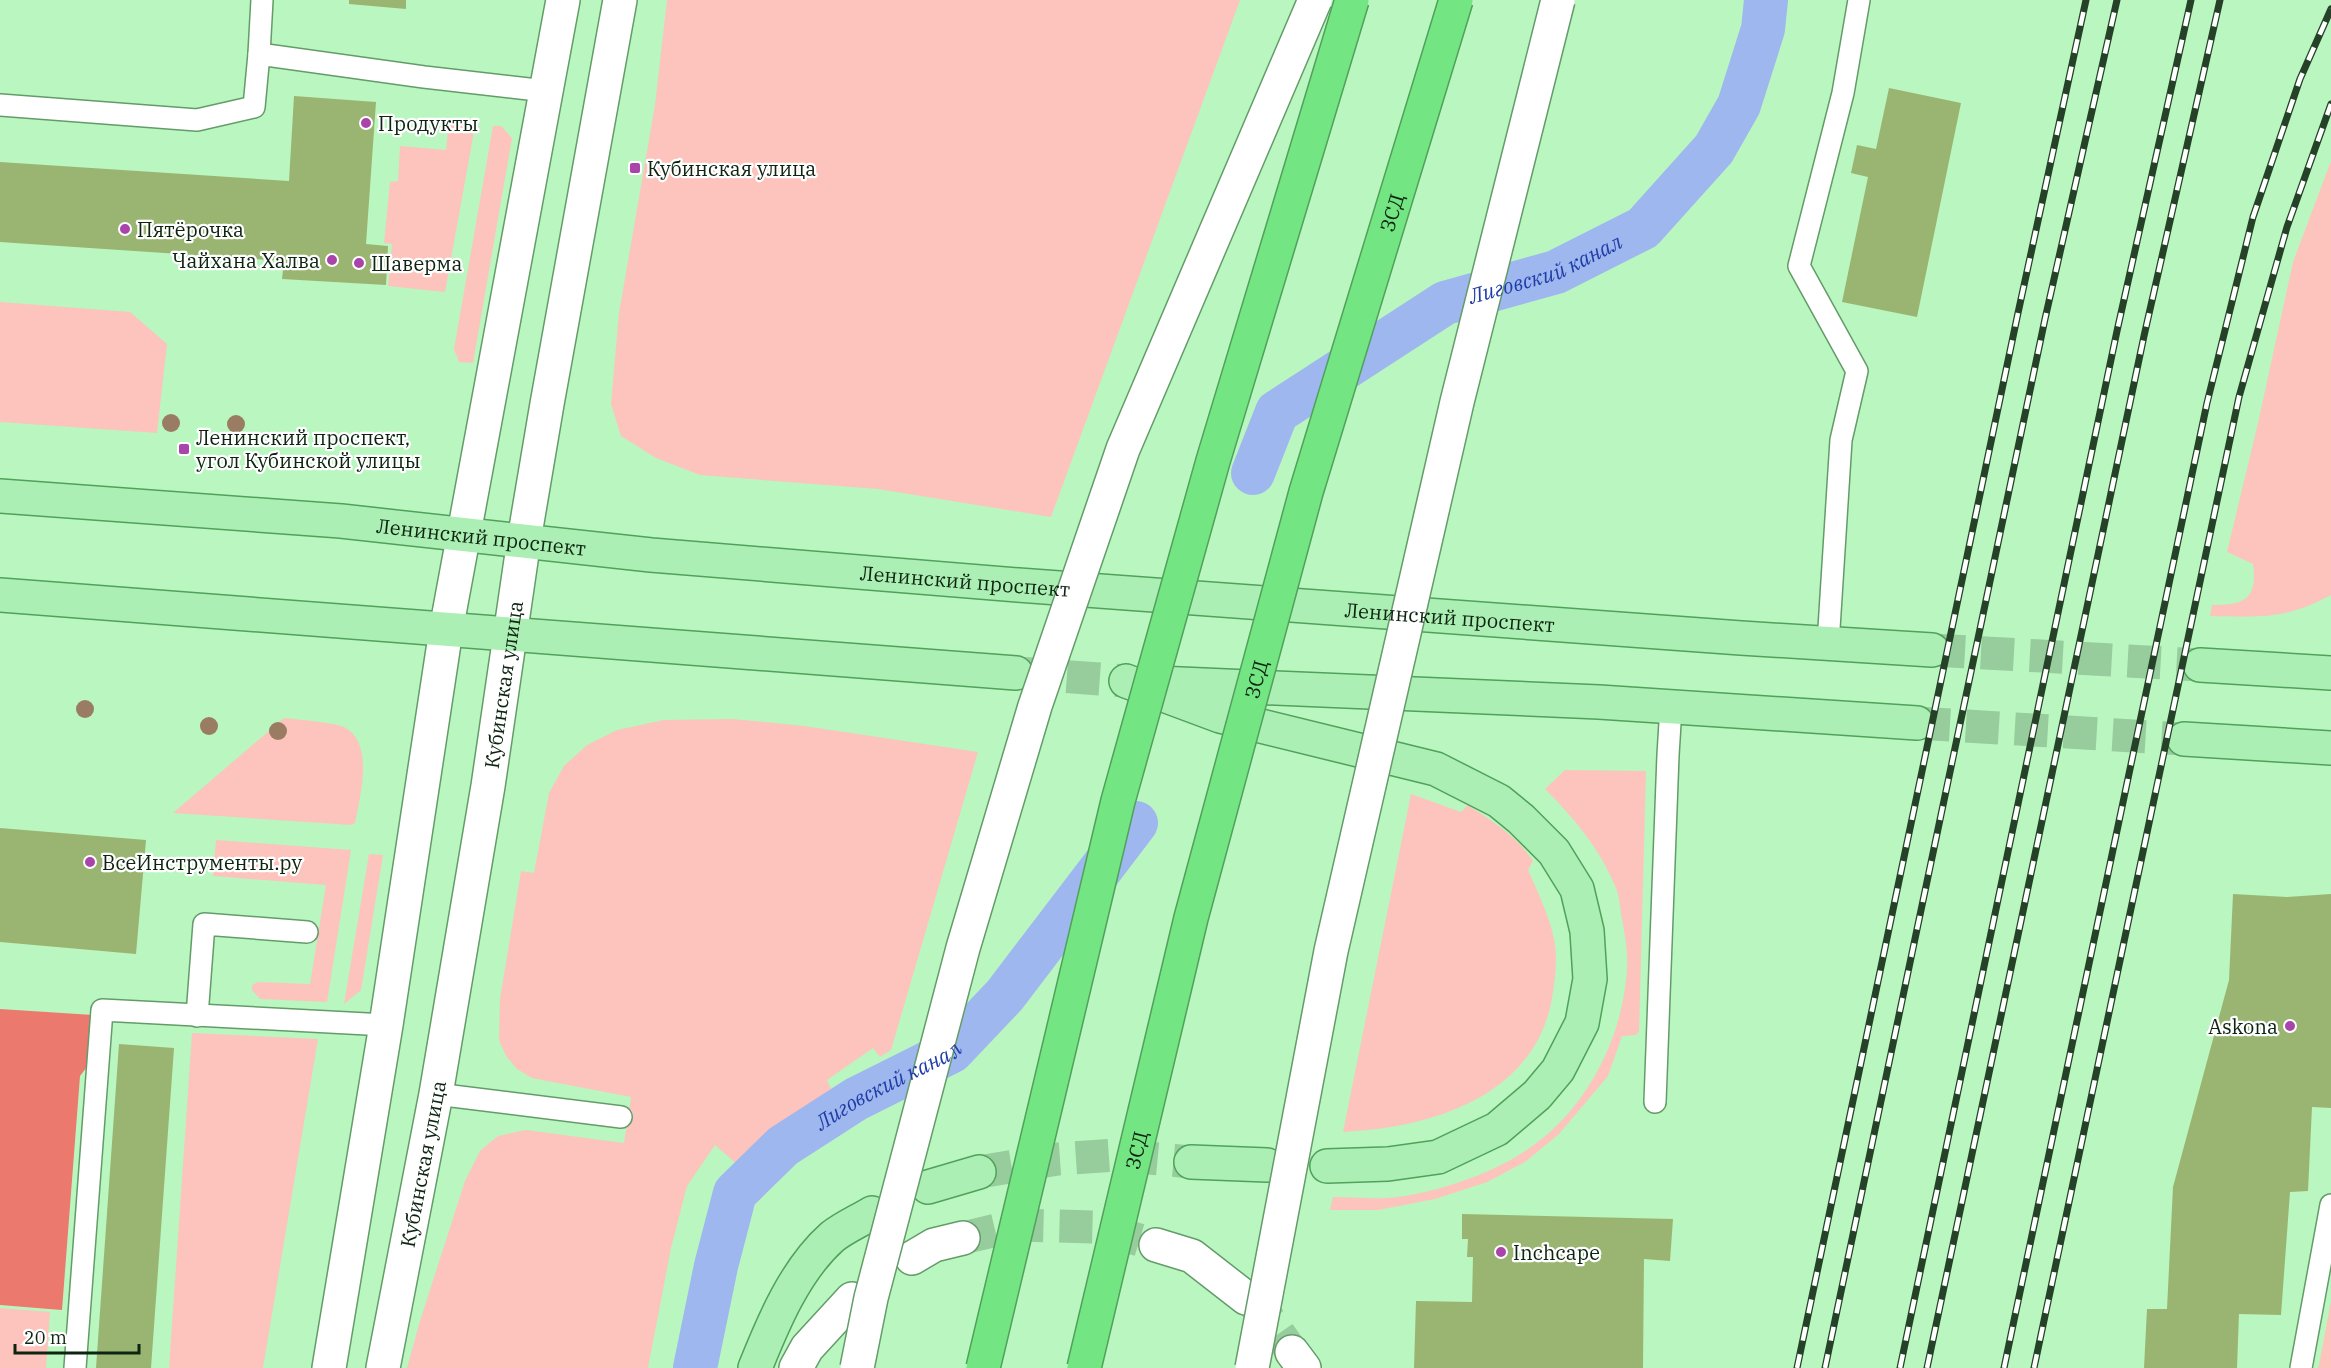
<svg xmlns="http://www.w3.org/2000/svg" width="2331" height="1368" font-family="'IBM Plex Serif',serif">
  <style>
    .green { fill: #fdc4bd }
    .forest { fill: #eb796e }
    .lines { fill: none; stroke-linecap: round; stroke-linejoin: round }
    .canal { stroke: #9fb7ef; stroke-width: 44 }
    .building { fill: #9ab572 }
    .secondary-tunnel { stroke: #97cc9c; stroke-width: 33; stroke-dasharray: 33 16; stroke-linecap: butt }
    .primary-tunnel { stroke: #97cc9c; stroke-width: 33; stroke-dasharray: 33 16; stroke-linecap: butt }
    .lane-casing { stroke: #639c69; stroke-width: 24 }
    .secondary-casing { stroke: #639c69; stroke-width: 36 }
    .primary-casing { stroke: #50a15b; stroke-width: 36 }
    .lane { stroke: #fff; stroke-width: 21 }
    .secondary { stroke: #fff; stroke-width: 33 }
    .primary { stroke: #acefb5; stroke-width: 33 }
    .rail-casing { stroke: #254128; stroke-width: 7 }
    .rail { stroke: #fff; stroke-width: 4.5; stroke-dasharray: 14; stroke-linecap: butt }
    .secondary-bridge-casing { stroke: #639c69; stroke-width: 36; stroke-linecap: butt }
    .highway-bridge-casing { stroke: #50a15b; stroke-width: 36; stroke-linecap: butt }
    .secondary-bridge { stroke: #fff; stroke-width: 33 }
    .highway-bridge { stroke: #74e583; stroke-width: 33 }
    .tree { fill: #9a7c63 }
    .poi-dot { fill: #a844aa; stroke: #fff; stroke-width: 2 }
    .labels { text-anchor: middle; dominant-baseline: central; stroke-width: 4.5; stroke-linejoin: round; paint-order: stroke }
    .poi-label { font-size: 20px; fill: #0d2410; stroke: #fff; text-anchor: start }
    .street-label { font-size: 20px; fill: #0d2410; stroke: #fff }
    .water-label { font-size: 21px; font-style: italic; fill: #213ea8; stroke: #fff }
  </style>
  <rect width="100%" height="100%" fill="#baf6bf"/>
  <g class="green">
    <path d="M667,0H1240L1051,517L878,489L700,475L656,458L621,436L611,404L619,313L655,105Z"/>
    <path d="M449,123L475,126L445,292L388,286L392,244L384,243L390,182L398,181L400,146L446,150Z"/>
    <path d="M493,126H501L512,138L473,363L459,362L454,349Z"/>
    <path d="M2331,161V595C2284,620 2262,617 2210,616L2212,605C2244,605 2258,599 2253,564L2227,552L2258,423L2293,262Z"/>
    <path d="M0,302L130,312L167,344L157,433L0,422Z"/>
    <path d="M284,718C295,719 336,723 344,727C375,743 360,796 355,823L351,825L173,813Z"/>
    <path d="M733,719L804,726L978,752L891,1050L880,1057L873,1048L827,1080L832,1091L738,1165L715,1145L687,1186L671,1248L648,1368H407L420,1321L465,1181L480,1151L498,1136L526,1130L624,1143L631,1097L532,1078L517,1069L506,1056L499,1040L500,999L521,871L534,873L549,793L564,766L587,745L617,730L664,720Z"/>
    <path d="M1565,770L1646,771L1639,1031L1636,1035L1622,1036L1608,1076L1559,1134L1525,1162L1487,1182L1435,1199L1378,1210H1330L1333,1197C1351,1197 1369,1199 1387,1198C1434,1194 1493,1174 1531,1147C1588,1107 1623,1037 1627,969C1628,952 1625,935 1622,919C1620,909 1620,898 1616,888C1600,849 1575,819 1545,789Z"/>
    <path d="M1411,794L1461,812L1468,805C1492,821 1518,837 1533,861L1528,870C1538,893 1549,915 1554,939C1558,958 1555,979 1552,998C1535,1097 1430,1128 1343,1132Z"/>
    <path d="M216,840L351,850L327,1002L260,999L252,990V985L258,982L310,984L326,885L213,876Z"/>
    <path d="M369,854L383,855L361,990L344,1004Z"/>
    <path d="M192,1033L318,1039L263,1368H169Z"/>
    <path d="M2331,1301V1368H2318L2319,1365Z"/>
    <path d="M0,1308L50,1312L46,1368H0Z"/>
  </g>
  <path class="forest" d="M0,1009L93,1015L90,1063L80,1076L62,1310L0,1305Z"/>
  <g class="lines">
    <g class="canal">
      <path id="s1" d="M1253,473L1277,412L1445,303L1556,272L1643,228L1714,149L1739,105L1763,29L1766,0"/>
      <path id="s2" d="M695,1368L716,1266L735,1193L783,1146L856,1099L952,1051L1005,995L1136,823"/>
    </g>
  </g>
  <g class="building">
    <path d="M349,0H406V9L349,4Z"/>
    <path d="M1889,88L1961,103L1917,317L1842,302L1868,177L1851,173L1857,145L1876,149Z"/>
    <path d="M294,96L376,102L366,244L388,246L386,285L282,279L284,261L0,242V162L289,181Z"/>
    <path d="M0,828L146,840L136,954L0,942Z"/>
    <path d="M2233,894L2287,897L2331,894V1108L2312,1107L2308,1191L2290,1192L2281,1315L2239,1314L2237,1368H2144L2147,1309H2167L2173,1187L2229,980Z"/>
    <path d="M119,1044L174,1048L151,1368H96Z"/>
    <path d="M1462,1214L1673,1219L1670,1261L1644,1259L1643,1368H1414L1416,1301L1472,1302L1473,1257H1467L1468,1239H1462Z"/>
  </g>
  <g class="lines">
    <g class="secondary-tunnel">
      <path d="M963,1238L1018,1225L1096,1227L1156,1245"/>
      <path d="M1246,1298L1264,1312L1292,1352"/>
    </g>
    <g class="primary-tunnel">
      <path d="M1932,650L2200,665"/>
      <path d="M1018,673L1126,681"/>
      <path d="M1917,723L2184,739"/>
      <path d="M979,1172L1058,1159L1116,1155L1191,1162"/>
    </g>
    <defs>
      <g id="lane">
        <path d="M259,54L262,0"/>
        <path d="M0,105L197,120L254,107L259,54L424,77L546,91"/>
        <path d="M1828,644L1841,440L1857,371L1799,266L1843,93L1859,0"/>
        <path d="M197,1016L204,924L307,932"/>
        <path d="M436,1094L621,1117"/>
        <path d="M1655,1102L1668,755L1671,707"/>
        <path d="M75,1368L102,1010L386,1025"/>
        <path d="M2301,1368L2331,1205"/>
      </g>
      <g id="secondary">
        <path d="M1156,1245L1192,1256L1246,1298"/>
        <path d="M912,1258L934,1245L963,1238"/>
        <path d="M1292,1352L1304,1368"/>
        <path d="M329,1368L386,1025L446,630L563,0"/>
        <path id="s3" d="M383,1368L436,1094L488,786L524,540L547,404L620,0"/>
        <path d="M796,1368L807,1348L852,1299"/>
      </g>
      <g id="primary">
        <path id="s4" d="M0,496L341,521L651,555L1018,585L1741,638L1932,650"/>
        <path d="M0,595L1016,673"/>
        <path d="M2200,665L2331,673"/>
        <path d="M1126,681L1220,716L1436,769L1499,801L1521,819L1554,852L1577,889L1587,931L1590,979L1582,1023L1558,1070L1537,1095L1497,1129L1438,1157L1388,1164L1327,1166"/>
        <path d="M1158,683L1599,702L1917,723"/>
        <path d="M2184,739L2331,748"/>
        <path d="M1191,1162L1267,1165"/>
        <path d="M928,1187L979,1172"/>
        <path d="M755,1368C773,1323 795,1270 832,1237C843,1228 859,1221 872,1213"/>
      </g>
    </defs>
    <use href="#lane" class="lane-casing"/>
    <use href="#secondary" class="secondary-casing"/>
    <use href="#primary" class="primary-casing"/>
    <use href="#lane" class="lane"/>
    <use href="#secondary" class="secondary"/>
    <use href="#primary" class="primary"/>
    <defs>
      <g id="rail">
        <path d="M1797,1368L2018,313L2086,0"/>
        <path d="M1825,1368L2045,319L2117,0"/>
        <path d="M1900,1368L2117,331L2191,0"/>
        <path d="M1927,1368L2144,336L2220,0"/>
        <path d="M2004,1368L2207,403L2253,217L2300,79L2331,9"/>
        <path d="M2034,1368L2239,397L2287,227L2331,104"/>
      </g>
    </defs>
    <use href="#rail" class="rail-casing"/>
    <use href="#rail" class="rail"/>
    <defs>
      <g id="secondary-bridge">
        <path d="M857,1368L871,1298L963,948L1035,706L1123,449L1315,0"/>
        <path d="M1252,1368L1331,951L1457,402L1558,0"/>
      </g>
      <g id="highway-bridge">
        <path d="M983,1368L1118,801L1213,461L1352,0"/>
        <path id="s5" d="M1084,1368L1191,918L1306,492L1456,0"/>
      </g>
    </defs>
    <use href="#secondary-bridge" class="secondary-bridge-casing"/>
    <use href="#highway-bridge" class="highway-bridge-casing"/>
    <use href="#secondary-bridge" class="secondary-bridge"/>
    <use href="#highway-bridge" class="highway-bridge"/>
  </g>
  <g class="tree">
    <circle cx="171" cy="423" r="9"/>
    <circle cx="236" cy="424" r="9"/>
    <circle cx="85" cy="709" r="9"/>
    <circle cx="209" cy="726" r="9"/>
    <circle cx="278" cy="731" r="9"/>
  </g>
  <g class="poi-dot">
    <circle cx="366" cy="123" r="6"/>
    <rect x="629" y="162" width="12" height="12" rx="3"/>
    <circle cx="125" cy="229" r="6"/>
    <circle cx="332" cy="260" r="6"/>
    <circle cx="359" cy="263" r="6"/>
    <rect x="178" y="443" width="12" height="12" rx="3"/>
    <circle cx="90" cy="862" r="6"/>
    <circle cx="2290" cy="1026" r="6"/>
    <circle cx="1501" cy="1252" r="6"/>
  </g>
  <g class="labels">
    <g class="poi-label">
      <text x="378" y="123">Продукты</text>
      <text x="647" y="168">Кубинская улица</text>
      <text x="137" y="229">Пятёрочка</text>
      <text x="320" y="260" text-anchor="end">Чайхана Халва</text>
      <text x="371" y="263">Шаверма</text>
      <text x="196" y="437">Ленинский проспект,<tspan x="196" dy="23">угол Кубинской улицы</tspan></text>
      <text x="102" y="862">ВсеИнструменты.ру</text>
      <text x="2278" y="1026" text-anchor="end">Askona</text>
      <text x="1513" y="1252">Inchcape</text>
    </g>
    <g class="street-label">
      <text stroke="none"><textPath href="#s5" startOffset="1196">ЗСД</textPath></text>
      <text stroke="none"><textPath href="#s4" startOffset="483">Ленинский проспект</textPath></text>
      <text stroke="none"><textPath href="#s4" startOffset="969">Ленинский проспект</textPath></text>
      <text stroke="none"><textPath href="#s4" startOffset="1455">Ленинский проспект</textPath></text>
      <text stroke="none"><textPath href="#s5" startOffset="710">ЗСД</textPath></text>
      <text stroke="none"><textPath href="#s3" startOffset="694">Кубинская улица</textPath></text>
      <text stroke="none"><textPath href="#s5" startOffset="224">ЗСД</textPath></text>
      <text stroke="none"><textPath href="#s3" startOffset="208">Кубинская улица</textPath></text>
    </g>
    <g class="water-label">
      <text stroke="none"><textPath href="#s1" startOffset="372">Лиговский канал</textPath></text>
      <text stroke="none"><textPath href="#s2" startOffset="368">Лиговский канал</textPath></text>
    </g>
  </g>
  <path d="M15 1344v9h124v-9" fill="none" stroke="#0d2410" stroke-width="3"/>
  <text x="24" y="1344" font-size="18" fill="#0d2410" stroke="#ffffff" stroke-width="4.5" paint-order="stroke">20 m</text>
</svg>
